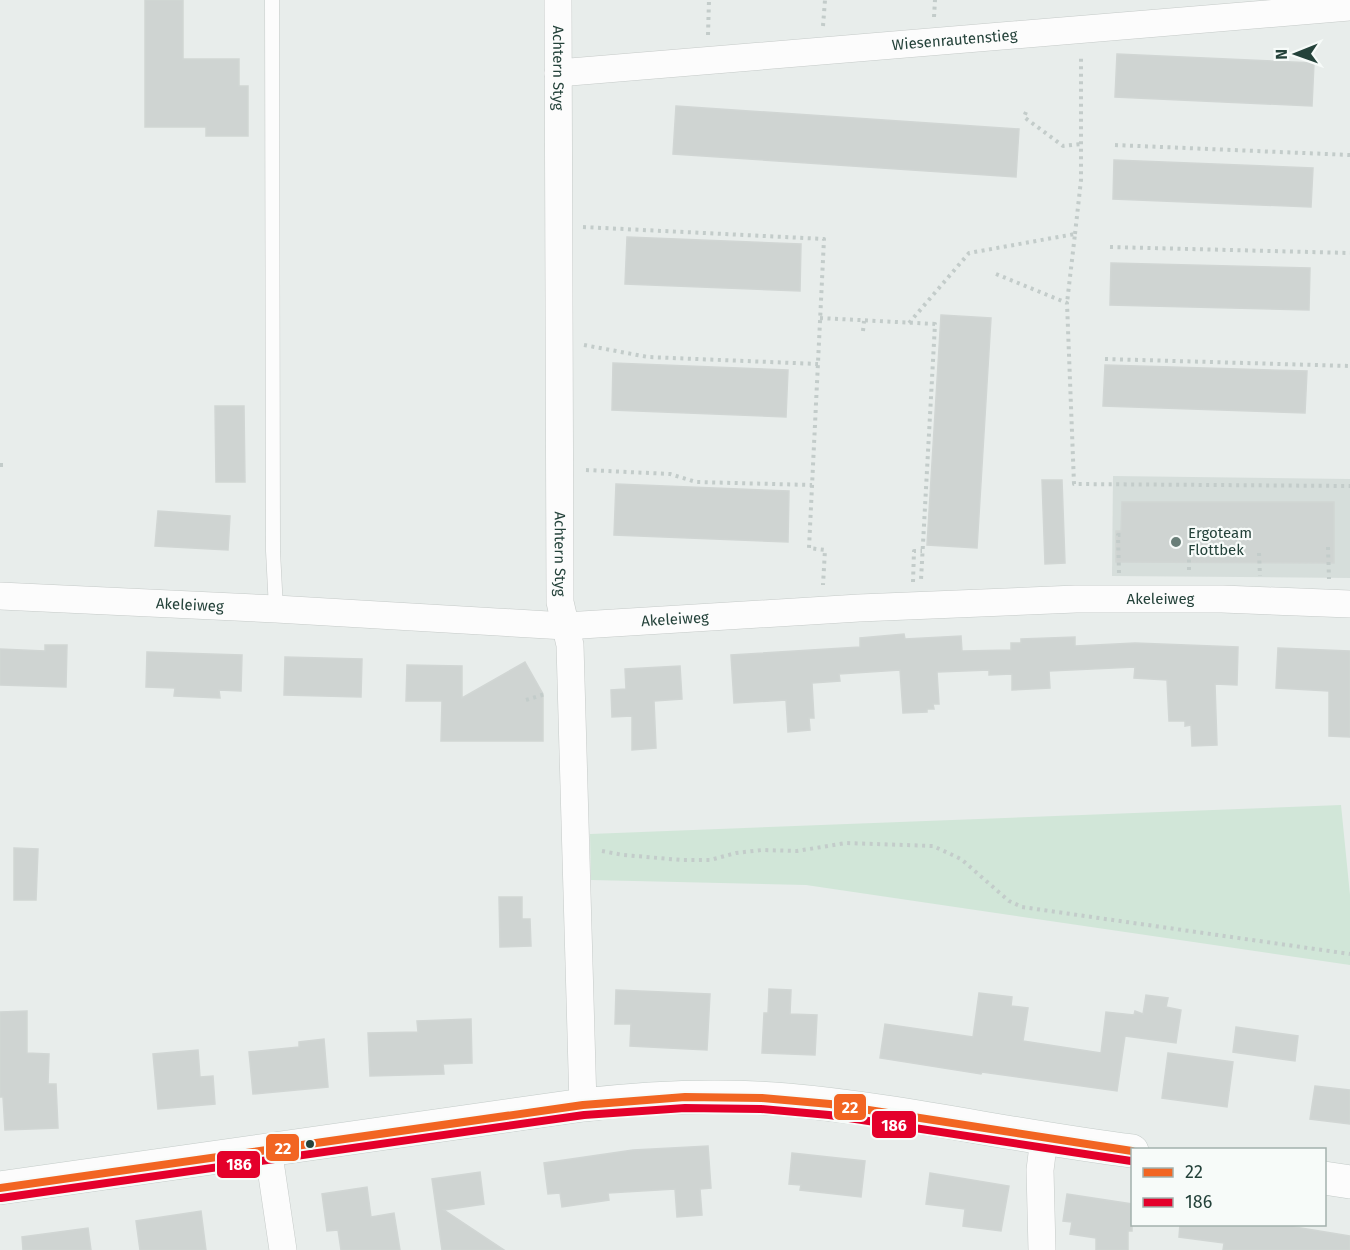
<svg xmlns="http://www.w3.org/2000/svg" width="1350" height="1250" font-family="'Fira Sans',sans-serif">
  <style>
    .built { fill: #d6dedb }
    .green { fill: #d1e6d8 }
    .building { fill: #cfd4d2; stroke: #d1d6d4; stroke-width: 1.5 }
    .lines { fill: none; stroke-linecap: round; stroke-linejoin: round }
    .lane-casing { stroke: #c5cac8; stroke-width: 15 }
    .street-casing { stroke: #c5cac8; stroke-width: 28 }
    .secondary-casing { stroke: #c3cbc8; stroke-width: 34 }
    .path { stroke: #c3ccca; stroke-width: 4; stroke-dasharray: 3 4.5; stroke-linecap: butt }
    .lane { stroke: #fcfcfc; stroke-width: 14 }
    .street { stroke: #fcfcfc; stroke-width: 27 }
    .secondary { stroke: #fcfcfc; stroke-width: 33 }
    .bus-1-casing { stroke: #f7fbf9; stroke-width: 12 }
    .bus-2-casing { stroke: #f7fbf9; stroke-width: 12 }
    .bus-1 { stroke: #f26522; stroke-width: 8 }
    .bus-2 { stroke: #e4002b; stroke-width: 8 }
    .poi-dot { fill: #697e78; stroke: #f7fbf9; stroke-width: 2 }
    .bus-dot { fill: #24423a; stroke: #f7fbf9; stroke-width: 2 }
    .labels { text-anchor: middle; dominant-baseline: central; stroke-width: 4.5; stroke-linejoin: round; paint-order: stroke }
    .street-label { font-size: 15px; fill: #24423a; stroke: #f7fbf9 }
    .poi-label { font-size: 15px; fill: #24423a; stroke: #f7fbf9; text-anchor: start }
    .line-badge { stroke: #f7fbf9; stroke-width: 2 }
    .badge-label { font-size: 16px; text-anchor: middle; font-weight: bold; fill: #fff }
  </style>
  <rect width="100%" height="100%" fill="#e8edeb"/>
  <path class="built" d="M1113,476L1350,479V578L1112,576Z"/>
  <path class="green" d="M1341,805L1350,895V965L806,885L591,880L590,834Z"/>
  <g class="building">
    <path d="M145,0H183V59H239V86H248V136H206V127H145Z"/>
    <path d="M1117,54L1314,63L1312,106L1115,97Z"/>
    <path d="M676,106L1019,129L1016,177L673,154Z"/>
    <path d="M1114,160L1313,168L1311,207L1113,199Z"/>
    <path d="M627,237L801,244L800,291L625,284Z"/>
    <path d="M1111,263L1310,268L1309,310L1110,305Z"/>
    <path d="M941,315L991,318L977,548L927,545Z"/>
    <path d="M613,363L788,370L786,417L612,410Z"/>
    <path d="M1105,365L1307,371L1305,413L1103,406Z"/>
    <path d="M215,406H244L245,482H216Z"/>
    <path d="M1042,480H1062L1065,563L1045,564Z"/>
    <path d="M616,484L789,491L788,542L614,535Z"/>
    <path d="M1122,502H1334V563L1116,562V531H1121Z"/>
    <path d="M158,511L230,516L228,550L155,546Z"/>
    <path d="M904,634L905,639L961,636L962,651L1011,650V643H1021V639L1075,637V646L1135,643L1238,647L1237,685L1215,684L1217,745L1192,746L1191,725L1185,726V721H1169L1167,680L1134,678L1135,667L1049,671L1050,688L1012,690V674L989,675V670L937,672L939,704H933L934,709H927V712L903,713L900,670L839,674L840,681L812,683L814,718H809L810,730L788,732L786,700L734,703L731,655L860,647V638Z"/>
    <path d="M45,645H67L66,687L0,685V649L45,651Z"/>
    <path d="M1278,648L1350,651V737L1329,736V691L1276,688Z"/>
    <path d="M147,652L242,655L241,691L219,690L220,698L174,696L175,688L146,687Z"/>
    <path d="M285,657L362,659L361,697L284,695Z"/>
    <path d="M525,662L543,694V741H441L442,701H406L407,665L462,666V698Z"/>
    <path d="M680,666L682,699L654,701L656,748L632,750V716L612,717L611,690L626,689L625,669Z"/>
    <path d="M14,848L38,849L36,900H14Z"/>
    <path d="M499,897H522V919H530L531,946L500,947Z"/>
    <path d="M769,989L791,990L790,1014L817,1015L815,1055L762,1053L764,1013H768Z"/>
    <path d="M616,990L710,994L707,1050L630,1046L631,1024H615Z"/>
    <path d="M979,993L1012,997L1011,1006L1028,1008L1023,1041L1101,1053L1106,1012L1134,1015L1135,1011L1143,1014L1146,995L1168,998L1166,1007L1181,1010L1176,1043L1125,1036L1117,1091L982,1072L981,1074L880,1058L885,1024L973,1037Z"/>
    <path d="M27,1011V1053L49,1054L48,1084H56L58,1128L5,1130L3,1097H0V1012Z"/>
    <path d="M471,1019L472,1063L443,1064L444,1074L370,1076L368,1033L418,1032L417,1021Z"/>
    <path d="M1236,1027L1298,1036L1295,1061L1233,1052Z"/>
    <path d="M324,1039L328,1087L253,1094L249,1052L299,1047V1042Z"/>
    <path d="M198,1050L200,1077L213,1076L215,1104L158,1109L153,1054Z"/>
    <path d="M1168,1053L1233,1062L1227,1107L1162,1098Z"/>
    <path d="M1315,1086L1350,1090V1124L1310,1119Z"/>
    <path d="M708,1146L711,1188L700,1189L702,1215L677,1217L675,1189L608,1193L609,1200L562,1207L560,1193L548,1194L544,1163L633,1150Z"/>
    <path d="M792,1153L865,1161L861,1197L800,1190L801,1185L789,1184Z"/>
    <path d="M480,1172L484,1204L444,1210L504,1250H442L432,1179Z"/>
    <path d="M930,1173L1009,1186L1001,1231L963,1226L965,1209L926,1204Z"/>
    <path d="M367,1187L371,1217L394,1213L400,1250H341L338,1230L327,1231L322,1194Z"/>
    <path d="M1067,1194L1132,1204V1231H1128V1250H1096V1238L1070,1234L1072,1222L1063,1221Z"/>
    <path d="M201,1211L206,1250H140L136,1221Z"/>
    <path d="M1180,1224H1278L1295,1227L1350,1236V1250H1223L1224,1243L1179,1237Z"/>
    <path d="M88,1228L91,1250H23L22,1237Z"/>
  </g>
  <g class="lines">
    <defs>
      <path id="lane" d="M272,0L273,551L276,609"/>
      <g id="street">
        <path id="s1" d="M558,0L560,602L570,645L583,1105"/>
        <path id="s2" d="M558,73L1350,7"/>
        <path id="s3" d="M0,596L276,609L565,626L859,608L1076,599H1222L1350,604"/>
        <path d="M268,1148L283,1250"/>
        <path d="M1042,1250L1040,1170L1044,1138"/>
      </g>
      <g id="secondary">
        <path d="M1324,1178L1350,1182"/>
        <path d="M0,1188L583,1105C651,1097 719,1094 787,1100C902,1110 1017,1137 1132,1151"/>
      </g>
    </defs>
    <use href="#lane" class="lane-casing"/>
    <use href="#street" class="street-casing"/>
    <use href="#secondary" class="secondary-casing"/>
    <g class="path">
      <path d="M934,17L935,0"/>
      <path d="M823,26L825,0"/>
      <path d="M708,35L709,0"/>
      <path d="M1026,112L1024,117L1063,146L1081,144"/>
      <path d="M1115,145L1350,155"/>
      <path d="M583,227L824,239L809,548L825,550L823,585"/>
      <path d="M1075,234L1081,180V56"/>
      <path d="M1110,247L1350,253"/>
      <path d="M996,274L1067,303L1074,484L1350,486"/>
      <path d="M820,318L935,324L921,580"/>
      <path d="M909,323L969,253L1075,234L1067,303"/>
      <path d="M863,331L864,321"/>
      <path d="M584,345L648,357L818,364"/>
      <path d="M1105,359L1350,366"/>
      <path d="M0,465H3"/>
      <path d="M586,470L670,474L696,482L812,485"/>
      <path d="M1328,547L1329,579"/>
      <path d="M1189,552V573"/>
      <path d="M1259,553L1260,576"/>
      <path d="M1119,573L1118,535H1123"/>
      <path d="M913,582L914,551H922"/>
      <path d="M526,700L545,694"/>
      <path d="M602,851L623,855L682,860H710L736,853L762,850L797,851L846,843L933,846L961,859L1009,901L1022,907L1350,954"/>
    </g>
    <use href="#lane" class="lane"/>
    <use href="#street" class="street"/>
    <use href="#secondary" class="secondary"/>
    <defs>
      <path id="bus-1" d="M0,1188L583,1105L685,1097L762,1098L830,1104L1132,1151"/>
      <path id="bus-2" d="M1,1198L584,1115L685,1108L761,1109L829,1115L1131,1161"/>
    </defs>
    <use href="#bus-1" class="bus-1-casing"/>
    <use href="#bus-2" class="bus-2-casing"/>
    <use href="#bus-1" class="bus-1"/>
    <use href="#bus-2" class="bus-2"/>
  </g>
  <circle class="poi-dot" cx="1176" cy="542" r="6"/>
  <circle class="bus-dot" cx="310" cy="1144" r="5"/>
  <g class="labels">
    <g class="street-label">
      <text stroke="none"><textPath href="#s2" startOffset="398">Wiesenrautenstieg</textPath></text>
      <text stroke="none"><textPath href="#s1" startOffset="68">Achtern Styg</textPath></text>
      <text stroke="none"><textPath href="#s1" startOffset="554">Achtern Styg</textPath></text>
      <text stroke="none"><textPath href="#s3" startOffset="1162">Akeleiweg</textPath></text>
      <text stroke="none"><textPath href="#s3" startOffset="190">Akeleiweg</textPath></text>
      <text stroke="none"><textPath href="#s3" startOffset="676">Akeleiweg</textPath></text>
    </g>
    <g class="poi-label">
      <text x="1188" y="533">Ergoteam<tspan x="1188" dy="17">Flottbek</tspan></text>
    </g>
  </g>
  <g class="line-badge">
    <rect x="833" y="1093" width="34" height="28" rx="6" fill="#f26522"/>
    <rect x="871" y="1110" width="46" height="29" rx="6" fill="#e4002b"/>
    <rect x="265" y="1133" width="35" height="29" rx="6" fill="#f26522"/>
    <rect x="216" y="1150" width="45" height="29" rx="6" fill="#e4002b"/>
  </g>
  <g class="badge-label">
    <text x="850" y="1113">22</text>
    <text x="894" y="1131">186</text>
    <text x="283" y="1154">22</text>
    <text x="239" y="1170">186</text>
  </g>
  <rect x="1131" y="1148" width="195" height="78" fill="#f7fbf9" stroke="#a3b1ad" stroke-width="1.5"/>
  <rect x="1143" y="1168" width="30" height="9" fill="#f26522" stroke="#a3b1ad" stroke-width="1.5"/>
  <text x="1185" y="1178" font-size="18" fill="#24423a">22</text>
  <rect x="1143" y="1198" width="30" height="9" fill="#e4002b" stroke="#a3b1ad" stroke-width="1.5"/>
  <text x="1185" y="1208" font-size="18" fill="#24423a">186</text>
  <g transform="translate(1296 54) rotate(269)" stroke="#f7fbf9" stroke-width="4.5" paint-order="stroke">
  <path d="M0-4.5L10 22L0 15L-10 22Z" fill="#24423a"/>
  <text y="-9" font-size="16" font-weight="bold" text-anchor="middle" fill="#24423a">N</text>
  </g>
</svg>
